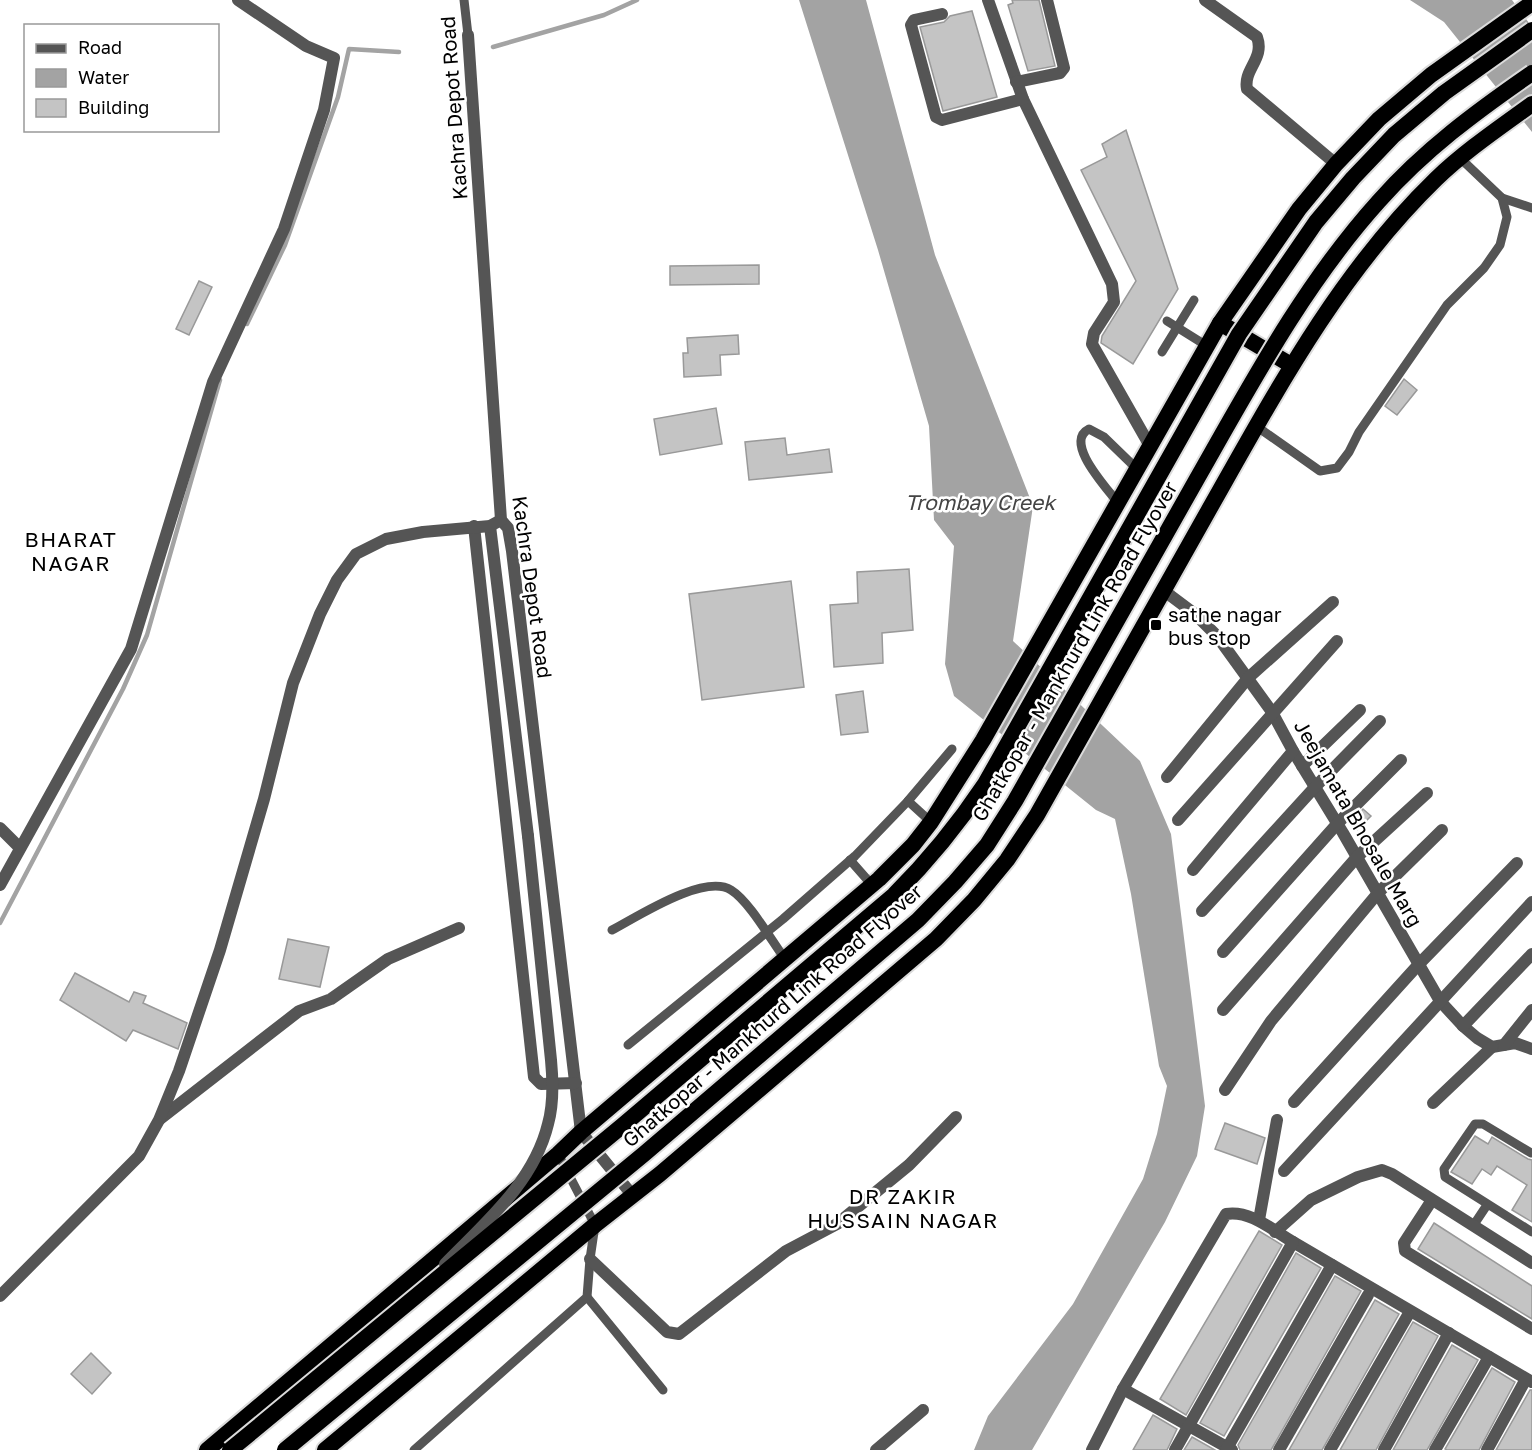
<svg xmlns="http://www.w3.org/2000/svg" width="1532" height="1450" font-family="'Golos Text',sans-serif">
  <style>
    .water { fill: #a3a3a3 }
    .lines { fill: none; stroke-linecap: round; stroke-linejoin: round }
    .stream { stroke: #a3a3a3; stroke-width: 4.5 }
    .building { fill: #c4c4c4; stroke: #999; stroke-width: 1.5 }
    .trunk-casing { stroke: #dbdbdb; stroke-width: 20 }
    .service { stroke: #555; stroke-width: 9 }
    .minor { stroke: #555; stroke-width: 12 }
    .tertiary { stroke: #555; stroke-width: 12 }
    .trunk { stroke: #000; stroke-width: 16 }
    .trunk-bridge-casing { stroke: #dbdbdb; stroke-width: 20; stroke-linecap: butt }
    .minor-bridge { stroke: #555; stroke-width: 12 }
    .trunk-bridge { stroke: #000; stroke-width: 16 }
    .poi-dot { fill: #000; stroke: #fff; stroke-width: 2 }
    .labels { text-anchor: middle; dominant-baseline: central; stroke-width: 5; stroke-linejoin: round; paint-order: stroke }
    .street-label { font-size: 20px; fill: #000; stroke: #fff }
    .poi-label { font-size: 20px; fill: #000; stroke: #fff; text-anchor: start }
    .water-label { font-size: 21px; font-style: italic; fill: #444; stroke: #fff }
    .neighbourhood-label { font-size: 21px; letter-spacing: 1.5px; fill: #000; stroke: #fff }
  </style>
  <rect width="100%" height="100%" fill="#fff"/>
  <g class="water">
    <path d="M799,0H866L935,255L1033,506L1013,641L1140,761L1171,834L1205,1106L1197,1156L1165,1222L1032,1450H974L988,1416L1073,1304L1143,1179L1157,1134L1167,1086L1159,1066L1131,894L1115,819L1096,810L954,696L945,664L954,546L934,520L929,426L878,250Z"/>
    <path d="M1410,0H1512L1532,27V132L1444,22Z"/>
  </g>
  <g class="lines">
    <g class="stream">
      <path d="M493,47L604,15L637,0"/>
      <path d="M247,324L285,245L338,97L349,49L399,52"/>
      <path d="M0,923L123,689L147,635L220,380"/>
    </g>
  </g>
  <g class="building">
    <path d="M1012,0H1039L1055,66L1028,71L1008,5L1013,3Z"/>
    <path d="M972,11L997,97L943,111L920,27L944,22L950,16Z"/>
    <path d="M1126,130L1178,289L1133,364L1101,343L1102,336L1136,281L1081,170L1107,157L1102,144Z"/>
    <path d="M759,265V284L670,285V266Z"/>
    <path d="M199,281L212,287L189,335L176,329Z"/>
    <path d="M738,335L739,354L720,355L721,375L684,377L683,353H688L687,338Z"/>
    <path d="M1404,379L1417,390L1397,415L1385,406Z"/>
    <path d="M716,408L722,444L660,455L654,419Z"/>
    <path d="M785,438L787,455L829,449L832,472L749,480L745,442Z"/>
    <path d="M909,569L913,630L882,633L883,663L834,667L830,605L858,603L857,572Z"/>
    <path d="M791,581L804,687L702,700L689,594Z"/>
    <path d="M863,691L868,732L841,735L836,695Z"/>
    <path d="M1363,809L1371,816L1357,830L1350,823Z"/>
    <path d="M288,939L329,947L320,987L279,979Z"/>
    <path d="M75,973L129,1002L134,992L146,996L143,1003L187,1023L178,1049L133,1030L126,1041L60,1000Z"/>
    <path d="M1225,1123L1265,1138L1257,1164L1215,1149Z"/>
    <path d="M1475,1136L1488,1144L1492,1137L1528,1159L1532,1160V1222L1512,1210L1527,1185L1497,1166L1491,1175L1482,1169L1472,1184L1451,1172Z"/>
    <path d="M1434,1223L1532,1286V1319L1418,1249Z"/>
    <path d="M1259,1231L1282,1245L1186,1415L1160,1399Z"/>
    <path d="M1296,1253L1321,1268L1224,1436L1200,1423Z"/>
    <path d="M1335,1276L1361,1291L1271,1450H1240L1238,1445Z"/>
    <path d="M1375,1300L1399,1314L1322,1450H1289Z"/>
    <path d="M1413,1322L1438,1336L1376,1450H1340Z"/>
    <path d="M1452,1345L1478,1360L1427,1450H1393Z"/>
    <path d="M91,1353L111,1373L92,1394L71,1374Z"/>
    <path d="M1492,1368L1515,1382L1479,1450H1447L1445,1449Z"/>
    <path d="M1530,1390H1532V1450H1496Z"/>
    <path d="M1153,1415L1177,1429L1167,1450H1133Z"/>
    <path d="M1192,1437L1215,1450H1184Z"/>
  </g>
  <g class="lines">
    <defs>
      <g id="trunk">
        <path d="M1220,323L1291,365"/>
        <path d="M207,1450L558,1154L581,1132L879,879L913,845L931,822L983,740L1220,323L1299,209L1336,164L1379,119L1431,75L1532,3"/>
        <path d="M325,1450L595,1225L660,1174L936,939L974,900L1007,860L1037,815C1093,715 1150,615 1206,515C1273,397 1337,275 1436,179C1465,151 1499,128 1532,104"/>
      </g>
    </defs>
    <use href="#trunk" class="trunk-casing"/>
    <g class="service">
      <path d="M464,0L468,35"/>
      <path d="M1502,198L1532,208"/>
      <path d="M1167,321L1207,346"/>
      <path d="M1162,352L1194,300"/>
      <path d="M1256,426L1320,471L1337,468L1349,452L1359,432L1447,305L1484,268L1500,245L1507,217L1502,198L1460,158"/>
      <path d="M1118,503C1107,488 1063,442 1089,429L1104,437L1137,469"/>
      <path d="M908,801L952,749"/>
      <path d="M850,860L872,885"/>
      <path d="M612,930C637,917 704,873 731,890C749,901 771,940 785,959"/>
      <path d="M628,1045L783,919L855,856L908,801L931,822"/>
      <path d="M1531,1153L1483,1124H1475L1444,1169L1445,1177L1532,1232"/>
      <path d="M1473,1226L1487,1205"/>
      <path d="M587,1297L663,1390"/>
      <path d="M414,1450L587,1297L590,1259L595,1225L558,1154"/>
    </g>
    <g class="minor">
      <path d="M988,0L1023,99L1112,284L1114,302L1094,333L1092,344L1150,446"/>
      <path d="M1205,0L1257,37C1265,59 1243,69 1247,89L1336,164"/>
      <path d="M942,14L914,20L911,25L936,117L942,120L1023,99"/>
      <path d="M468,35L501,520L508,528L512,551L581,1132L633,1196"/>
      <path d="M1016,82L1060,73L1064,68L1047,0"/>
      <path d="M474,526L534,1077L541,1084L576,1083"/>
      <path d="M490,526L528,836"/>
      <path d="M1163,590L1195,614L1217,636L1272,712L1293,751L1343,833L1440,1001L1463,1026L1477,1038L1492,1047L1515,1043L1532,1049"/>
      <path d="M1302,766L1360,710"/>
      <path d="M1167,777L1248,678L1333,602"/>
      <path d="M1178,820L1337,641"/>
      <path d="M0,828L20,848"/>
      <path d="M1193,870L1293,751"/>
      <path d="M1202,911L1315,787L1380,721"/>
      <path d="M1223,952L1337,824L1401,760"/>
      <path d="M1223,1010L1357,857L1427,793"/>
      <path d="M1463,1026L1532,954"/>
      <path d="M1504,1045L1532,1010"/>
      <path d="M1225,1090L1271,1021L1378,893L1442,830"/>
      <path d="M1294,1102L1419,964L1517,863"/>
      <path d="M1433,1103L1492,1047"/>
      <path d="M160,1119L299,1011L331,999L388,959L459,928"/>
      <path d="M1284,1171L1532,902"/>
      <path d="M1432,1200L1404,1243L1405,1251L1532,1329"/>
      <path d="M1259,1220L1277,1120"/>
      <path d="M1275,1232L1311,1200L1358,1177L1382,1170L1392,1174L1532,1263"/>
      <path d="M590,1259L667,1332L679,1334L786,1251L837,1224L909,1165L956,1117"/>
      <path d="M0,1296L139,1156L159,1120L179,1071L220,950L264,799L293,683L320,614L337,580L356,554L386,539L423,532L490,526L501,520"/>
      <path d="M1123,1389L1232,1450"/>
      <path d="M876,1450L923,1410"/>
      <path d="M1092,1450L1123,1389L1226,1214C1251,1210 1272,1230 1293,1242L1532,1382"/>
      <path d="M1175,1450L1293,1242"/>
      <path d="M1226,1450L1332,1265"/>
      <path d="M1279,1450L1368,1295"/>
      <path d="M1330,1450L1408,1315"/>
      <path d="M1384,1450L1449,1333"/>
      <path d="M1435,1450L1489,1357"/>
      <path d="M1487,1450L1526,1379"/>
    </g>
    <path class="tertiary" d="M0,885L131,649L213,382L284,229L324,110L334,58L306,46L238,0"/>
    <use href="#trunk" class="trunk"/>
    <defs>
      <g id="trunk-bridge">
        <path d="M230,1450L622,1126L894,895C930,859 957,826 985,784L1239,334L1316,222L1353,178L1394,135L1444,93L1532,30"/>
        <path d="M285,1450L644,1154L918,920L955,882L987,845L1015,801C1076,693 1137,585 1198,477C1252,382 1305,283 1379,201C1424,150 1477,111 1532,73"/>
      </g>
    </defs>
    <use href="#trunk-bridge" class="trunk-bridge-casing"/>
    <path class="minor-bridge" d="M445,1264C485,1223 534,1182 548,1124C554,1103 553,1081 551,1060L528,836"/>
    <use href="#trunk-bridge" class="trunk-bridge"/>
  </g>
  <rect class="poi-dot" x="1150" y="619" width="12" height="12" rx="3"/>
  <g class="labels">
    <g class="street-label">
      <text transform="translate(453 108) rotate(-94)">Kachra Depot Road</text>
      <text transform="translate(533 587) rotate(82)">Kachra Depot Road</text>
      <text transform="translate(1074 651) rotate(-60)">Ghatkopar - Mankhurd Link Road Flyover</text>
      <text transform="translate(1359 823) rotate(60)">Jeejamata Bhosale Marg</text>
      <text transform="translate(772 1015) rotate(-41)">Ghatkopar - Mankhurd Link Road Flyover</text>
    </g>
    <g class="poi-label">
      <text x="1168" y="614">sathe nagar<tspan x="1168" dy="23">bus stop</tspan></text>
    </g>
    <g class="water-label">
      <text x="980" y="502">Trombay Creek</text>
    </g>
    <g class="neighbourhood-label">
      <text x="71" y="539">BHARAT<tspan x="71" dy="24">NAGAR</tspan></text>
      <text x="903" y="1196">DR ZAKIR<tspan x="903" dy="24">HUSSAIN NAGAR</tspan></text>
    </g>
  </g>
  <rect x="24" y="24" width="195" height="108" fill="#ffffff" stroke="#999999" stroke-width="1.5"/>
  <rect x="36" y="44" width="30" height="9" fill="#555555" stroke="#999999" stroke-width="1.5"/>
  <text x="78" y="54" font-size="18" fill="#000000">Road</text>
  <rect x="36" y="69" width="30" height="18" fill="#a3a3a3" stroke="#999999" stroke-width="1.5"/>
  <text x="78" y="84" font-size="18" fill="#000000">Water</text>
  <rect x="36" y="99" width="30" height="18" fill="#c4c4c4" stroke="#999999" stroke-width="1.5"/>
  <text x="78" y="114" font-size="18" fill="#000000">Building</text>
</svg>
